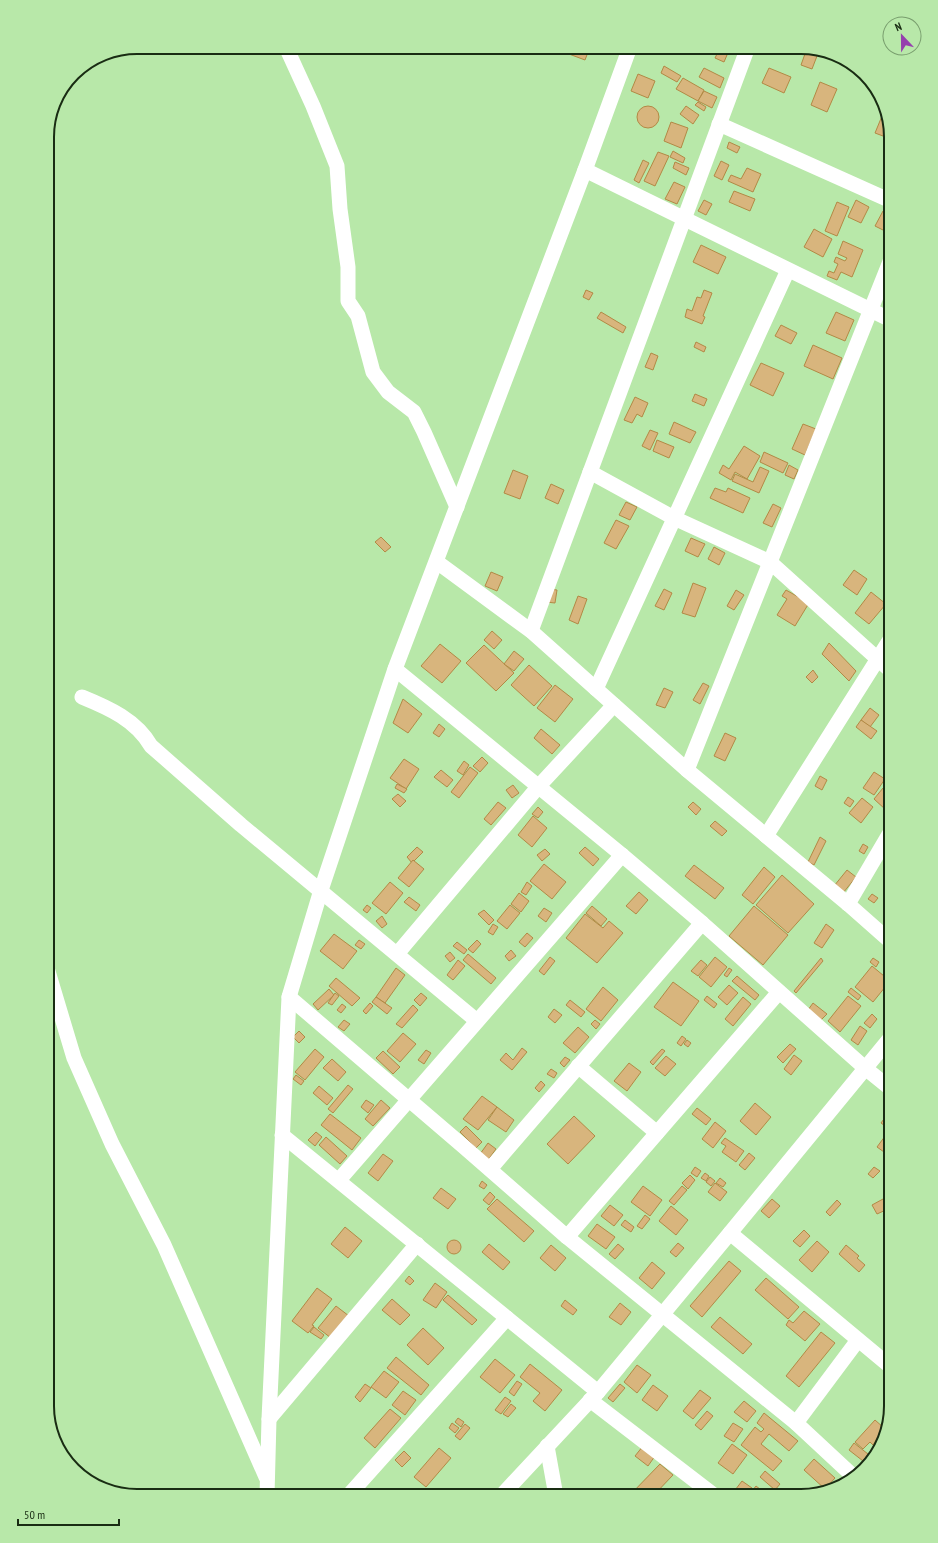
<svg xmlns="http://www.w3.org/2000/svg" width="938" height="1543" font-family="'PT Sans Narrow',sans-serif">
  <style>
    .building { fill: #d8b57d; stroke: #b28945 }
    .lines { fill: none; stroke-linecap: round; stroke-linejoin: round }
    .minor { stroke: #fff; stroke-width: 15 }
    .rim { fill: none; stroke: #192c13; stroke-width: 2 }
  </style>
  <rect width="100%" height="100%" fill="#b8e8a9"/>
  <g class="building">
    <path d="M572,47H590L585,60L569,54Z"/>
    <path d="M757,47H770L768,54L756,51Z"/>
    <path d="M806,51L817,56L812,69L801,65Z"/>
    <path d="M718,52L727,55L724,62L715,58Z"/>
    <path d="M664,66L681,76L677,82L661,73Z"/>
    <path d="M704,68L724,78L720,88L699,77Z"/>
    <path d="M769,68L791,77L784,93L762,83Z"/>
    <path d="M638,74L655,81L648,98L631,91Z"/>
    <path d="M683,78L704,90L698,101L676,89Z"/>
    <path d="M820,82L837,89L827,112L811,105Z"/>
    <path d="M704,91L717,97L712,108L698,101Z"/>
    <path d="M698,102L706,107L704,111L695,105Z"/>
    <path d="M686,106L699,115L693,124L680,114Z"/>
    <circle cx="648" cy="117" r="11"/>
    <path d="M882,116L887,118L891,139L875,133Z"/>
    <path d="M671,122L688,128L681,148L664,141Z"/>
    <path d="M729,142L740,147L737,153L727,148Z"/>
    <path d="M673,151L685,158L683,163L670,157Z"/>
    <path d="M658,152L669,156L655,186L644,181Z"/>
    <path d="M643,160L649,163L639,183L634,180Z"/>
    <path d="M721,161L729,165L722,180L714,176Z"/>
    <path d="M675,162L689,168L686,175L673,168Z"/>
    <path d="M747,168L761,174L753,192L728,181L731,175L741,179Z"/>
    <path d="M674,182L685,187L677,204L665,199Z"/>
    <path d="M734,191L755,199L750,211L729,202Z"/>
    <path d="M704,200L712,204L706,215L698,211Z"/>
    <path d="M856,200L869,207L861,223L848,217Z"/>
    <path d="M837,202L849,207L837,236L825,231Z"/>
    <path d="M883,211L891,215V219L885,231L875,226Z"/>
    <path d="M814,229L832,239L823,257L804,247Z"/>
    <path d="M843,241L863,250L852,277L841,272L837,280L827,276L829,271L834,273L838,264L834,262L836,257L845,261L847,258L838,254Z"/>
    <path d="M701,245L726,257L718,274L693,262Z"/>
    <path d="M586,290L593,293L589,300L583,297Z"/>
    <path d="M704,290L712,293L703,316L705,317L702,324L685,317L687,309L692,311L697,297L701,298Z"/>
    <path d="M891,295V307L886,305Z"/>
    <path d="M601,312L626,327L623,333L597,318Z"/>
    <path d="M836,312L854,320L845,341L826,333Z"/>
    <path d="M781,325L797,333L791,344L775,336Z"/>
    <path d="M696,342L706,347L704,352L694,347Z"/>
    <path d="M813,345L842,358L833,379L804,366Z"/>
    <path d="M651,353L658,356L653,370L645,367Z"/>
    <path d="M761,363L784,373L773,396L750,385Z"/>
    <path d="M695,394L707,399L704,406L692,401Z"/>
    <path d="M635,397L648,403L642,417L637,414L632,423L624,420Z"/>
    <path d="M674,422L696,432L690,443L669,434Z"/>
    <path d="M803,424L816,429L805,455L792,449Z"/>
    <path d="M650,430L658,433L650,450L642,446Z"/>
    <path d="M657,440L674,447L669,458L653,451Z"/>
    <path d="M744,446L760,456L747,479L735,472L731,480L719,473L723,465L729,469Z"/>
    <path d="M764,452L788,463L783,473L760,462Z"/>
    <path d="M789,465L798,470L794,479L785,475Z"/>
    <path d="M760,467L769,471L759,493L732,481L735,474L753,482Z"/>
    <path d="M513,470L528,476L520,499L504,493Z"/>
    <path d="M551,484L564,490L558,504L545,498Z"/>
    <path d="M715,488L726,492L728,488L750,498L743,513L710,498Z"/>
    <path d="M626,502L637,507L630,520L619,515Z"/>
    <path d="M773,504L781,508L772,527L763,523Z"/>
    <path d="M616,520L629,526L616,549L604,543Z"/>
    <path d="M381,537L391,547L385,552L375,542Z"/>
    <path d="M691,538L705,544L698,557L685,551Z"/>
    <path d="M714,547L725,553L719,565L708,559Z"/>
    <path d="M854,570L867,579L857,595L843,585Z"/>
    <path d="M491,572L503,577L497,591L485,586Z"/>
    <path d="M693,583L706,588L695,617L682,613Z"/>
    <path d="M549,589L557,590L555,603L546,602Z"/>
    <path d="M664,589L672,593L664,610L655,606Z"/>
    <path d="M736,590L744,595L734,610L727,606Z"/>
    <path d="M786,590L809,603L795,626L777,615L787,599L782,596Z"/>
    <path d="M871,592L886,604L869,624L855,613Z"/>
    <path d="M578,596L587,599L578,624L569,620Z"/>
    <path d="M492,631L502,640L494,649L484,640Z"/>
    <path d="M829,643L856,671L849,681L822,654Z"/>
    <path d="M440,644L461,661L442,683L421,666Z"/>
    <path d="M484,645L514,673L496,691L466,663Z"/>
    <path d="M514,651L524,659L514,671L504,664Z"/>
    <path d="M529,665L552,686L534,706L511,685Z"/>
    <path d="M813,670L818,677L812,683L806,677Z"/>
    <path d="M703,683L709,686L700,704L693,700Z"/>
    <path d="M555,685L573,699L555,722L537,708Z"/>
    <path d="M664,688L673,692L665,708L656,705Z"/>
    <path d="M403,699L422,714L408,733L393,723Z"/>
    <path d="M870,708L879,715L870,727L861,720Z"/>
    <path d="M861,720L877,731L871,739L856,727Z"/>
    <path d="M439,724L445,729L439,737L433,733Z"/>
    <path d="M541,729L560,745L552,754L534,738Z"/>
    <path d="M725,733L736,738L725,761L714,756Z"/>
    <path d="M482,757L488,763L480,772L473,766Z"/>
    <path d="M404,759L419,769L406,789L390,778Z"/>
    <path d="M464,761L469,765L463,775L457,771Z"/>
    <path d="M470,767L478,773L459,798L451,792Z"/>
    <path d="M441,770L453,780L447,787L434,777Z"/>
    <path d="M874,772L885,779L874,795L863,788Z"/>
    <path d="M820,776L827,780L822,790L815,786Z"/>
    <path d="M397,784L407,789L404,793L395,788Z"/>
    <path d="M513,785L519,793L512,798L506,790Z"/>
    <path d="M883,788L891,794V804L886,810L874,799Z"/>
    <path d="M398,794L406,801L400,807L392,799Z"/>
    <path d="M848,797L854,801L850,807L844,803Z"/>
    <path d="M862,798L873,807L861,823L849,813Z"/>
    <path d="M498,802L506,808L491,825L484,819Z"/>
    <path d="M693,802L701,809L696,815L688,807Z"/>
    <path d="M538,807L543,812L538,818L532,814Z"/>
    <path d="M533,816L547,828L532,847L518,835Z"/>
    <path d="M715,821L727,831L722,836L710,826Z"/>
    <path d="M820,837L826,841L814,865L808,862Z"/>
    <path d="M863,844L868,847L864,854L859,851Z"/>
    <path d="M417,847L423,852L412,863L407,857Z"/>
    <path d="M585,847L599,859L593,866L579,853Z"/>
    <path d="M545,849L550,854L542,861L537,855Z"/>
    <path d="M413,860L424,869L409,887L398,878Z"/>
    <path d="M544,864L566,882L552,899L530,881Z"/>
    <path d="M694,865L724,888L715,899L685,876Z"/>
    <path d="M764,867L775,877L753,904L742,895Z"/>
    <path d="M847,870L856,877L843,893L834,886Z"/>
    <path d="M782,875L814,904L788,933L756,905Z"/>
    <path d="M390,882L403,893L386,914L372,903Z"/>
    <path d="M527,882L532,886L526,895L521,892Z"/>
    <path d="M639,892L648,900L636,914L626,906Z"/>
    <path d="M519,893L529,901L521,912L511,904Z"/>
    <path d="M872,894L878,898L874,903L868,899Z"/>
    <path d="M409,897L420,905L416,911L404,902Z"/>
    <path d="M367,905L371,908L367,913L363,910Z"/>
    <path d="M510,905L520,913L507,929L497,921Z"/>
    <path d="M592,906L607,919L601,926L586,913Z"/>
    <path d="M754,906L788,935L763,965L729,936Z"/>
    <path d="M544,908L552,913L546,922L538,916Z"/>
    <path d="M484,910L494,920L489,925L478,914Z"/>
    <path d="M585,914L603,928L609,921L623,933L597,963L566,938Z"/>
    <path d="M382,916L387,924L382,928L376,921Z"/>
    <path d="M493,924L498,927L493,935L488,932Z"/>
    <path d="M826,924L834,930L822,948L814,943Z"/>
    <path d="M527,933L533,938L525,947L519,942Z"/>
    <path d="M334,934L357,951L343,969L320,951Z"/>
    <path d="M359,940L365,944L361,949L355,945Z"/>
    <path d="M477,940L481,944L473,953L468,949Z"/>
    <path d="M457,942L467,950L464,954L453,946Z"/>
    <path d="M511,950L516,956L509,961L505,956Z"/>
    <path d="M450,952L455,958L450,962L445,956Z"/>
    <path d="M468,954L496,978L491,984L463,960Z"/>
    <path d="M550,957L555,961L544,975L539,971Z"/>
    <path d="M715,957L727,967L711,987L699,977Z"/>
    <path d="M821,958L823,961L796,993L794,991Z"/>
    <path d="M873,958L879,962L876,967L870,962Z"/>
    <path d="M458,960L465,966L453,980L447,975Z"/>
    <path d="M701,960L707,965L698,976L691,971Z"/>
    <path d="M872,966L890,981L873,1002L855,987Z"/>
    <path d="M396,968L405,975L385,1003L376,997Z"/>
    <path d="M729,968L732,970L727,977L724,975Z"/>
    <path d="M737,976L759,995L755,1000L732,981Z"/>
    <path d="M336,978L360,998L352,1006L329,986Z"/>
    <path d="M673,982L699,1001L681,1026L654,1007Z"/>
    <path d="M729,985L738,993L727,1005L718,997Z"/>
    <path d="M603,987L618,1000L601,1021L586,1009Z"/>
    <path d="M851,988L861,996L858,1000L848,992Z"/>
    <path d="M329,989L334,995L318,1010L313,1004Z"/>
    <path d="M335,993L339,996L332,1005L328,1003Z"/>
    <path d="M421,993L427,998L420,1006L414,1000Z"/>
    <path d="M707,996L717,1004L714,1008L704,1000Z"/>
    <path d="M848,996L861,1006L840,1032L828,1021Z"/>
    <path d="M376,997L392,1008L387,1014L372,1002Z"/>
    <path d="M743,997L751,1004L733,1026L725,1019Z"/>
    <path d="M570,1000L585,1012L581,1017L566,1005Z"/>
    <path d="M370,1003L373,1006L366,1014L363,1011Z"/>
    <path d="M813,1003L827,1014L821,1020L808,1010Z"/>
    <path d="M342,1004L346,1007L341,1013L337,1010Z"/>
    <path d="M413,1005L418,1010L402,1028L396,1024Z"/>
    <path d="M554,1009L562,1015L555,1023L548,1017Z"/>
    <path d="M872,1014L877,1019L870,1028L864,1023Z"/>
    <path d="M344,1020L350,1024L344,1031L338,1027Z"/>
    <path d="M595,1020L600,1024L596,1029L591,1024Z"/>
    <path d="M860,1026L867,1031L858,1045L851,1040Z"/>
    <path d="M578,1027L589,1037L575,1053L563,1043Z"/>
    <path d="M299,1031L305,1037L299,1043L293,1037Z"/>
    <path d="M403,1033L416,1044L400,1062L387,1051Z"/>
    <path d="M682,1036L686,1039L681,1046L677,1043Z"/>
    <path d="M687,1040L691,1043L688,1047L684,1044Z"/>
    <path d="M790,1044L796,1049L783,1063L777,1057Z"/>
    <path d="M522,1048L527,1052L512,1070L500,1060L506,1053L513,1060Z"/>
    <path d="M315,1049L324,1057L305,1080L295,1072Z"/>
    <path d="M662,1049L665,1051L653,1065L650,1062Z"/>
    <path d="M426,1050L431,1053L424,1064L418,1060Z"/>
    <path d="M383,1051L400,1067L393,1074L376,1058Z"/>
    <path d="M794,1055L802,1061L791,1075L784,1069Z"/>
    <path d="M666,1056L676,1064L665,1076L655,1068Z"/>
    <path d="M565,1057L570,1060L564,1067L560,1063Z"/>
    <path d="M332,1059L346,1072L338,1081L323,1068Z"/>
    <path d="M629,1063L641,1072L627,1091L614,1081Z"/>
    <path d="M551,1069L557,1073L554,1078L547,1074Z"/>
    <path d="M296,1075L304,1081L301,1085L293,1079Z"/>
    <path d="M541,1081L545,1085L539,1092L535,1088Z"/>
    <path d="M348,1085L353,1089L333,1113L328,1109Z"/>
    <path d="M319,1086L333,1098L327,1105L313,1093Z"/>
    <path d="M482,1096L497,1107L478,1130L463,1119Z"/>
    <path d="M366,1100L374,1105L368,1113L361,1107Z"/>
    <path d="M381,1100L390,1108L373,1126L365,1119Z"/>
    <path d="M755,1103L771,1117L756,1135L740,1121Z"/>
    <path d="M497,1107L514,1120L506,1132L488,1120Z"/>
    <path d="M697,1108L711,1119L706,1125L692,1114Z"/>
    <path d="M891,1109V1124L888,1128L881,1123Z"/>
    <path d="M330,1114L361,1138L352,1150L321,1125Z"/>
    <path d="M574,1116L595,1136L568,1164L547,1144Z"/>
    <path d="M715,1122L726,1131L713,1148L702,1139Z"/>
    <path d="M466,1126L482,1142L476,1148L460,1132Z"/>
    <path d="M891,1128V1157L877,1147Z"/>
    <path d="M316,1132L322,1137L315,1146L308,1140Z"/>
    <path d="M326,1137L347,1156L340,1164L319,1145Z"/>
    <path d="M725,1138L744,1151L736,1162L722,1152L726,1146L721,1143Z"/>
    <path d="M488,1143L496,1149L488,1160L480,1154Z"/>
    <path d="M749,1153L755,1158L745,1170L739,1165Z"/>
    <path d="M383,1154L393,1161L378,1181L368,1173Z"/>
    <path d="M695,1167L701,1171L697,1177L691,1173Z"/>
    <path d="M874,1167L880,1171L873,1178L868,1174Z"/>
    <path d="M705,1173L709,1176L706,1181L701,1178Z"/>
    <path d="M690,1175L695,1180L688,1189L682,1183Z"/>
    <path d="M710,1177L715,1181L711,1186L706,1182Z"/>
    <path d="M720,1178L726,1183L723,1187L716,1183Z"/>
    <path d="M482,1181L487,1185L484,1189L479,1186Z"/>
    <path d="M715,1183L727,1192L720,1201L708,1192Z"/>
    <path d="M643,1186L662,1200L650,1216L631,1202Z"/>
    <path d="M682,1186L687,1190L674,1205L669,1201Z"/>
    <path d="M441,1188L456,1199L448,1209L433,1198Z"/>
    <path d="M490,1192L495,1197L489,1205L483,1200Z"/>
    <path d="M497,1199L534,1231L524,1242L487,1209Z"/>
    <path d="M772,1199L780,1206L769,1218L761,1211Z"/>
    <path d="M883,1199L888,1209L877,1214L872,1205Z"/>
    <path d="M837,1200L841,1204L830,1216L826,1212Z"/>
    <path d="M610,1205L623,1215L614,1226L601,1216Z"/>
    <path d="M671,1206L688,1220L676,1235L659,1221Z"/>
    <path d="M645,1215L650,1219L642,1229L637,1226Z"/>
    <path d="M625,1220L634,1227L631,1232L621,1225Z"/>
    <path d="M597,1224L615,1237L606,1249L588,1236Z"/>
    <path d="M345,1227L362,1241L348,1258L331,1244Z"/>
    <path d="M804,1230L810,1236L800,1247L793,1241Z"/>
    <circle cx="454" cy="1247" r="7"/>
    <path d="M817,1241L829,1252L812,1272L799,1260Z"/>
    <path d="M678,1243L684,1248L676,1257L670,1252Z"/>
    <path d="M489,1244L510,1262L503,1270L482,1252Z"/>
    <path d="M618,1244L624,1249L615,1259L609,1254Z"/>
    <path d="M551,1245L566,1258L555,1271L540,1258Z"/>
    <path d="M846,1245L859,1256L857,1258L865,1265L859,1272L839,1254Z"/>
    <path d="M729,1261L741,1271L702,1317L690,1306Z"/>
    <path d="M652,1262L665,1273L652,1289L639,1278Z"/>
    <path d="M409,1276L414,1281L410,1285L405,1281Z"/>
    <path d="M766,1278L799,1307L788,1319L755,1290Z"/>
    <path d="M435,1283L447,1292L436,1308L423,1300Z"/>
    <path d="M317,1288L332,1299L312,1325L314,1326L308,1333L292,1321Z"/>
    <path d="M448,1295L477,1320L472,1325L443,1300Z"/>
    <path d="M392,1299L410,1315L400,1325L382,1310Z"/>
    <path d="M565,1300L577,1310L573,1315L561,1306Z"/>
    <path d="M620,1303L631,1312L621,1325L609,1317Z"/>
    <path d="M336,1306L349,1316L331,1338L318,1328Z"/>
    <path d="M804,1311L820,1324L805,1341L786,1325L789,1320L793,1323Z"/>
    <path d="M720,1317L752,1344L743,1354L711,1327Z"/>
    <path d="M314,1327L324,1335L321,1339L310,1332Z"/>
    <path d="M423,1328L444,1348L428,1365L407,1345Z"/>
    <path d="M821,1332L835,1343L799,1387L786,1376Z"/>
    <path d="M396,1357L429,1385L421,1395L387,1368Z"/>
    <path d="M495,1359L515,1375L500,1393L480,1377Z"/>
    <path d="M530,1364L562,1390L545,1411L533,1401L540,1393L520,1377Z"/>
    <path d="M637,1365L651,1375L637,1393L624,1382Z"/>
    <path d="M384,1371L399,1382L386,1398L371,1387Z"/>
    <path d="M517,1381L522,1384L514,1396L509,1392Z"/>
    <path d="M365,1384L371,1388L360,1402L355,1397Z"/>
    <path d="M620,1384L625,1388L613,1402L608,1398Z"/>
    <path d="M653,1385L668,1396L657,1411L642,1400Z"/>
    <path d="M700,1390L711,1398L693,1419L683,1411Z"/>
    <path d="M403,1391L416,1400L405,1415L392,1405Z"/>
    <path d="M505,1397L511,1401L501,1414L495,1410Z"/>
    <path d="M744,1401L756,1411L747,1422L734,1412Z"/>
    <path d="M511,1404L516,1408L508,1417L503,1414Z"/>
    <path d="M390,1409L401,1418L375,1448L364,1438Z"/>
    <path d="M707,1411L713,1416L701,1430L695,1425Z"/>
    <path d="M764,1413L798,1441L789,1451L769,1434L761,1444L782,1461L773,1471L741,1445L755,1427L761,1432L764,1429L757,1423Z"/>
    <path d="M458,1418L464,1422L461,1427L455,1422Z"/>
    <path d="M875,1420L884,1428L880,1442L877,1439L873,1445L870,1442L863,1449L855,1442Z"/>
    <path d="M452,1423L459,1428L455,1433L449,1428Z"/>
    <path d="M733,1423L743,1429L734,1442L724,1436Z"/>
    <path d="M465,1424L470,1428L460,1440L455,1436Z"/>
    <path d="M854,1443L868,1454L863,1461L849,1450Z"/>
    <path d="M732,1444L747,1455L733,1474L718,1463Z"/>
    <path d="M643,1446L655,1456L648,1466L635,1456Z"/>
    <path d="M439,1448L451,1458L426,1487L414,1477Z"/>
    <path d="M404,1451L411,1458L402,1467L395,1460Z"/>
    <path d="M814,1459L835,1478L825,1489L804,1470Z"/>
    <path d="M660,1464L673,1475L653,1496H629Z"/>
    <path d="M765,1471L780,1484L775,1490L760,1477Z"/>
    <path d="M742,1481L752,1488L746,1496H734L732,1494Z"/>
    <path d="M756,1486L765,1493L763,1496H748Z"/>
  </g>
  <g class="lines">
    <g class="minor">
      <path d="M286,47L313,106L337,166L340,209L348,267V301L358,316L373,372L388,392L414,412L424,432L457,507"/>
      <path d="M719,124L891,201"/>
      <path d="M585,170L891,320"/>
      <path d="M590,472L674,518L770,562L891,671"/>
      <path d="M437,562L531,631L687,770L848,904L891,942"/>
      <path d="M531,631L748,47"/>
      <path d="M395,669L622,855L702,923L865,1068L891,1089"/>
      <path d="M596,689L788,270"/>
      <path d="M82,697C109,708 136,720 151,746L241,825L477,1021"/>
      <path d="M687,770L891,259"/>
      <path d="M766,836L891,638"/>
      <path d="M848,904L891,831"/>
      <path d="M397,954L538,787L614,705"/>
      <path d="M47,968L74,1058L112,1144L164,1245L266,1477"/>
      <path d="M289,997L463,1146L567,1237L796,1423L853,1476"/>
      <path d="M578,1066L657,1133"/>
      <path d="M282,1135L598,1392"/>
      <path d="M490,1169L702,923"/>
      <path d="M339,1180L622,855"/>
      <path d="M730,1233L891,1367"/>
      <path d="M567,1237L779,992"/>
      <path d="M590,1400L715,1496"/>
      <path d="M269,1419L417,1244"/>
      <path d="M796,1423L858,1340"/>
      <path d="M547,1446L556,1496"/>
      <path d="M267,1496L269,1419L289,997L321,890L395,669L585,170L630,47"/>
      <path d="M348,1496L507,1318"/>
      <path d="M501,1496L598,1392L730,1233L891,1037"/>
    </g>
  </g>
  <path d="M0 0H938V1543H0ZM137 54H801A83 83 0 0 1 884 137V1406A83 83 0 0 1 801 1489H137A83 83 0 0 1 54 1406V137A83 83 0 0 1 137 54Z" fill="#b8e8a9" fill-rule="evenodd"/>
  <path class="rim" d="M137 54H801A83 83 0 0 1 884 137V1406A83 83 0 0 1 801 1489H137A83 83 0 0 1 54 1406V137A83 83 0 0 1 137 54Z"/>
  <g transform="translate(902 36) rotate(338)"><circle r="19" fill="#b8e8a9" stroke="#789d6d"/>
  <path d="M0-3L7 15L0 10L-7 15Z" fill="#9540ad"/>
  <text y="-6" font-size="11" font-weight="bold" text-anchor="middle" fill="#192c13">N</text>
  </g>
  <path d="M18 1519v6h101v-6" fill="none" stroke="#192c13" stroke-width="2"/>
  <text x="24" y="1519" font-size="12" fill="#192c13" stroke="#b8e8a9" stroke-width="3" paint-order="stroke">50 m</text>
</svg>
